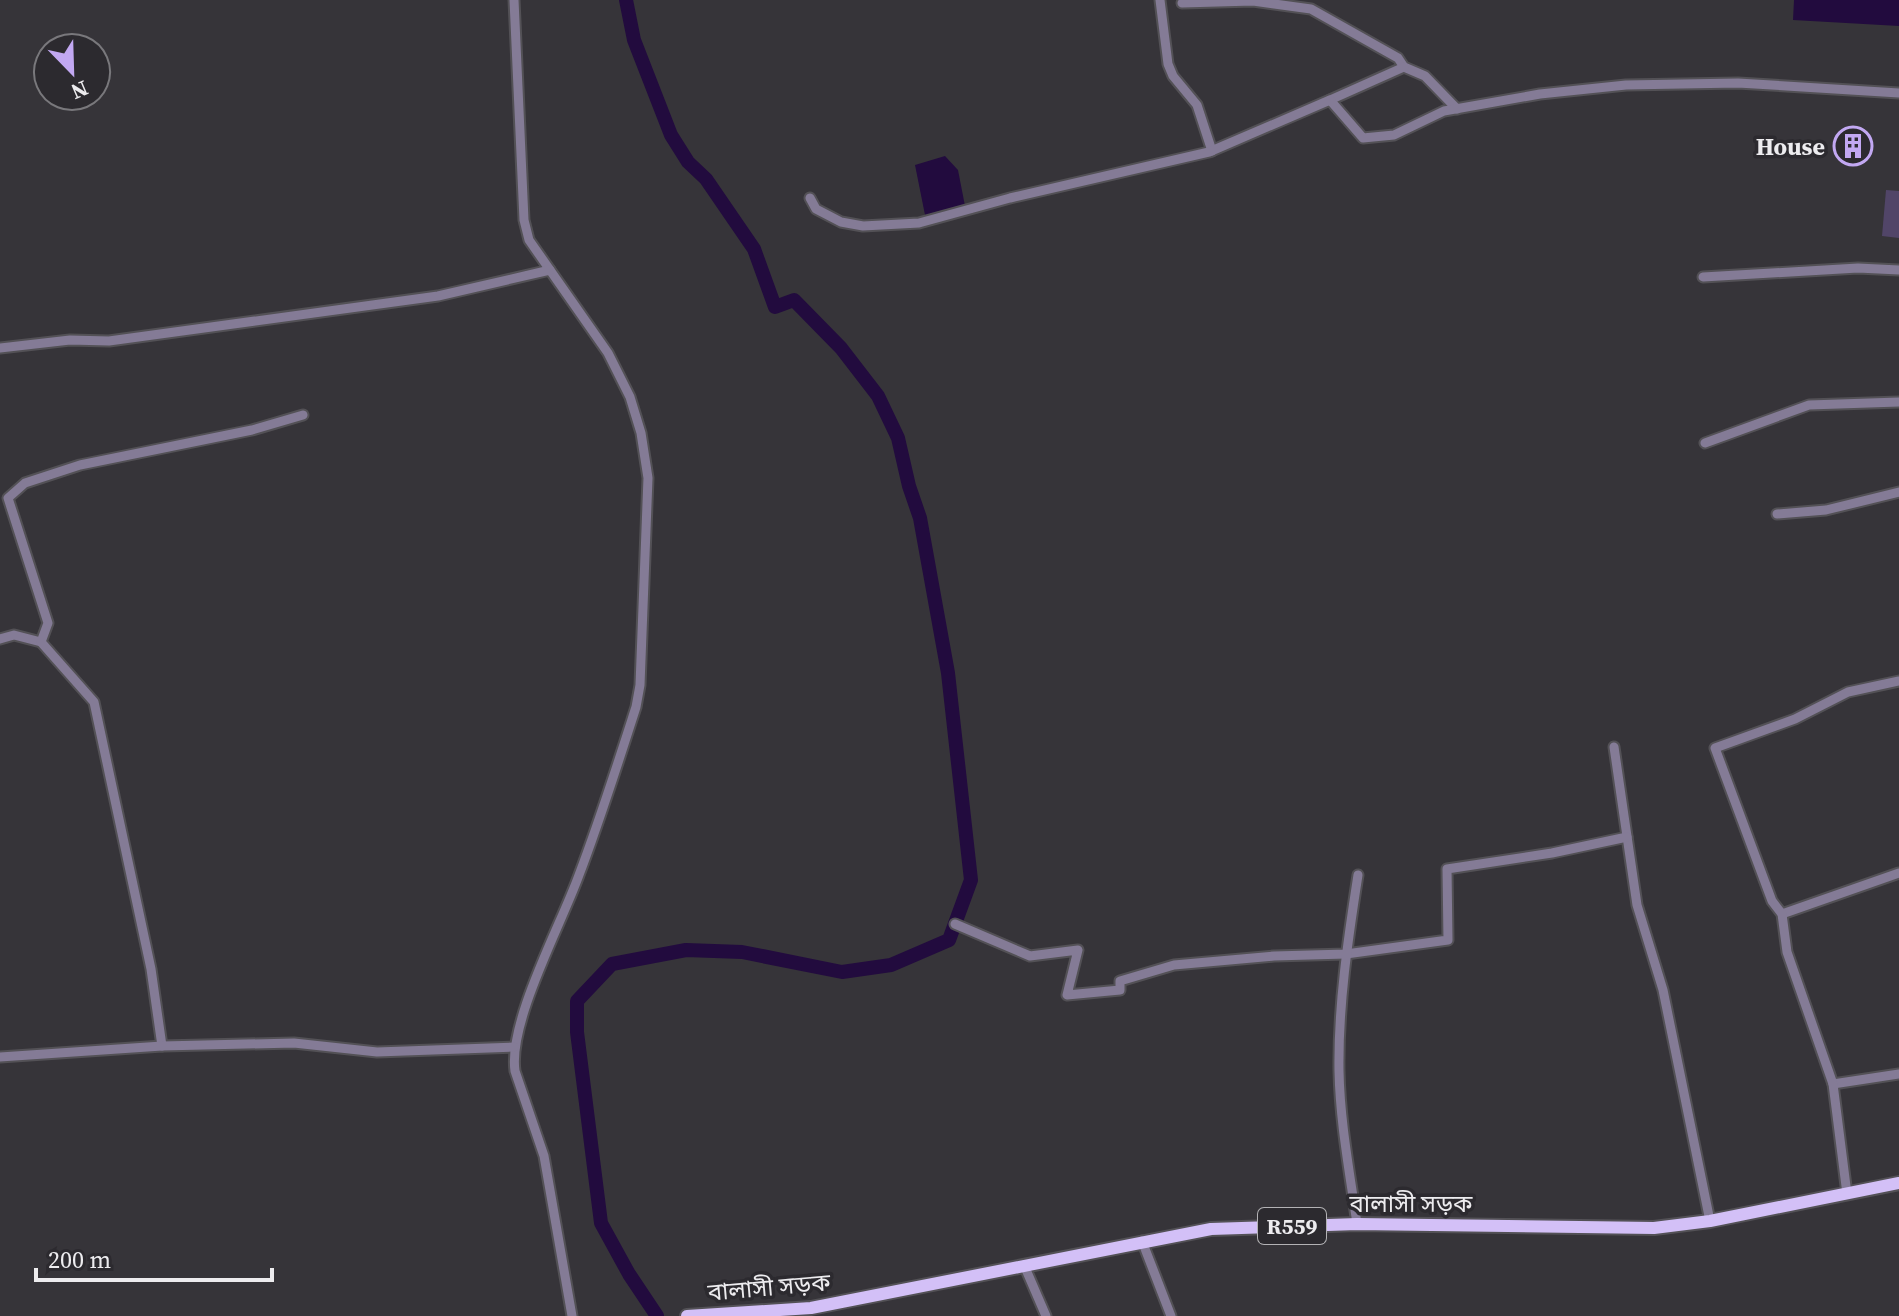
<svg xmlns="http://www.w3.org/2000/svg" width="1899" height="1316" font-family="'Source Serif 4','Noto Sans Bengali',serif">
  <style>
    .green { fill: #514568 }
    .water { fill: #220b3e }
    .lines { fill: none; stroke-linecap: round; stroke-linejoin: round }
    .river { stroke: #220b3e; stroke-width: 14 }
    .minor-casing { stroke: #535156; stroke-width: 13 }
    .major-casing { stroke: #535156; stroke-width: 16 }
    .minor { stroke: #847b96; stroke-width: 9 }
    .major { stroke: #d3c0f7; stroke-width: 12 }
    .labels { text-anchor: middle; dominant-baseline: central; stroke-width: 7; stroke-linejoin: round; paint-order: stroke }
    .shield { fill: #2c2a2f; stroke: #b3b2b5; stroke-width: 2 }
    .shield-label { font-size: 22px; font-weight: bold; fill: #edecef }
    .poi-label { font-size: 24px; font-weight: bold; fill: #edecef; stroke: #2c2a2f; text-anchor: end }
    .street-label { font-size: 24px; fill: #edecef; stroke: #2c2a2f }
  </style>
  <rect width="100%" height="100%" fill="#363439"/>
  <path class="green" d="M1886,190L1899,191V238L1882,236Z"/>
  <g class="water">
    <path d="M1794,0H1899V26L1793,20Z"/>
    <path d="M945,156L958,170L965,206L925,215L915,165Z"/>
  </g>
  <g class="lines">
    <path class="river" d="M626,0L634,40L671,135L688,162L706,179L754,249L775,307L794,300L841,348L878,396L898,438L909,486L920,518L948,673L971,880L949,940L891,965L842,972L742,952L686,950L612,964L577,1001V1032L601,1223L629,1274L657,1316"/>
    <defs>
      <g id="minor">
        <path d="M514,0L524,220L529,240L608,353L630,397L641,433L648,478L640,685L636,707C618,763 600,820 579,875C561,925 508,1022 515,1071L544,1156L572,1316"/>
        <path d="M1160,0L1168,64L1173,76L1197,105L1212,151"/>
        <path d="M1182,3L1253,1L1311,9L1398,58L1404,67L1425,76L1457,109"/>
        <path d="M1330,100L1404,67"/>
        <path d="M810,198L816,209L841,222L863,226L919,223L1010,198L1209,152L1330,100L1363,138L1394,135L1444,111L1540,94L1626,85L1738,83L1899,93"/>
        <path d="M1703,277L1858,268L1899,270"/>
        <path d="M0,348L70,340L109,341L438,296L550,270"/>
        <path d="M1705,443L1809,405L1899,402"/>
        <path d="M1777,514L1826,510L1899,492"/>
        <path d="M0,639L14,635L41,642"/>
        <path d="M1614,747L1637,905L1663,990L1710,1221"/>
        <path d="M1782,914L1899,873"/>
        <path d="M955,924L1030,956L1078,950L1067,995L1120,990V981L1174,965L1274,956L1346,954L1448,940L1447,869L1552,853L1627,837"/>
        <path d="M162,1046L151,969L94,702L41,642L48,623L8,498L25,483L80,465L252,430L303,415"/>
        <path d="M0,1057L162,1046L294,1043L377,1052L514,1047"/>
        <path d="M1833,1084L1899,1074"/>
        <path d="M1847,1194L1833,1084L1787,952L1782,914L1772,901L1715,748L1795,719L1848,692L1899,681"/>
        <path d="M1357,1224C1350,1174 1340,1122 1339,1071C1338,1006 1348,939 1358,875"/>
        <path d="M1142,1241L1171,1316"/>
        <path d="M1024,1265L1046,1316"/>
      </g>
      <path id="major" d="M687,1316L811,1308L1211,1229L1357,1224L1654,1228L1710,1221L1899,1183"/>
    </defs>
    <use href="#minor" class="minor-casing"/>
    <use href="#major" class="major-casing"/>
    <use href="#minor" class="minor"/>
    <use href="#major" class="major"/>
  </g>
  <defs>
    <symbol id="building-ring" viewBox="-11 -11 22 22"><circle r="9.5" fill="#2c2a2f" stroke="#c2a8f2" stroke-width="1.5"/><path d="M-4-6H4V6H1V3H-1V6H-4ZM-2.5-4.3h1.7v1.8h-1.7ZM.8-4.3h1.7v1.8H.8ZM-2.5-1h1.7V.8h-1.7ZM.8-1h1.7V.8H.8Z" fill="#c2a8f2"/></symbol>
  </defs>
  <g fill-rule="evenodd">
    <use href="#building-ring" x="1831" y="124" width="44" height="44"/>
  </g>
  <g class="labels">
    <rect class="shield" x="1258" y="1208" width="68" height="36" rx="6"/>
    <g class="shield-label">
      <text x="1292" y="1226">R559</text>
    </g>
    <g class="poi-label">
      <text x="1825" y="146">House</text>
    </g>
    <g class="street-label">
      <text x="1411" y="1203">বালাসী সড়ক</text>
      <text transform="translate(769 1287) rotate(-5)">বালাসী সড়ক</text>
    </g>
  </g>
  <g transform="translate(72 72) rotate(157)"><circle r="38" fill="#2c2a2f" stroke="#79787c" stroke-width="2"/>
  <path d="M0-6L14 30L0 20L-14 30Z" fill="#c2a8f2"/>
  <text y="-12" font-size="22" font-weight="bold" text-anchor="middle" fill="#edecef">N</text>
  </g>
  <path d="M36 1268v12h236v-12" fill="none" stroke="#edecef" stroke-width="4"/>
  <text x="48" y="1268" font-size="24" fill="#edecef" stroke="#2c2a2f" stroke-width="6" paint-order="stroke">200 m</text>
</svg>
